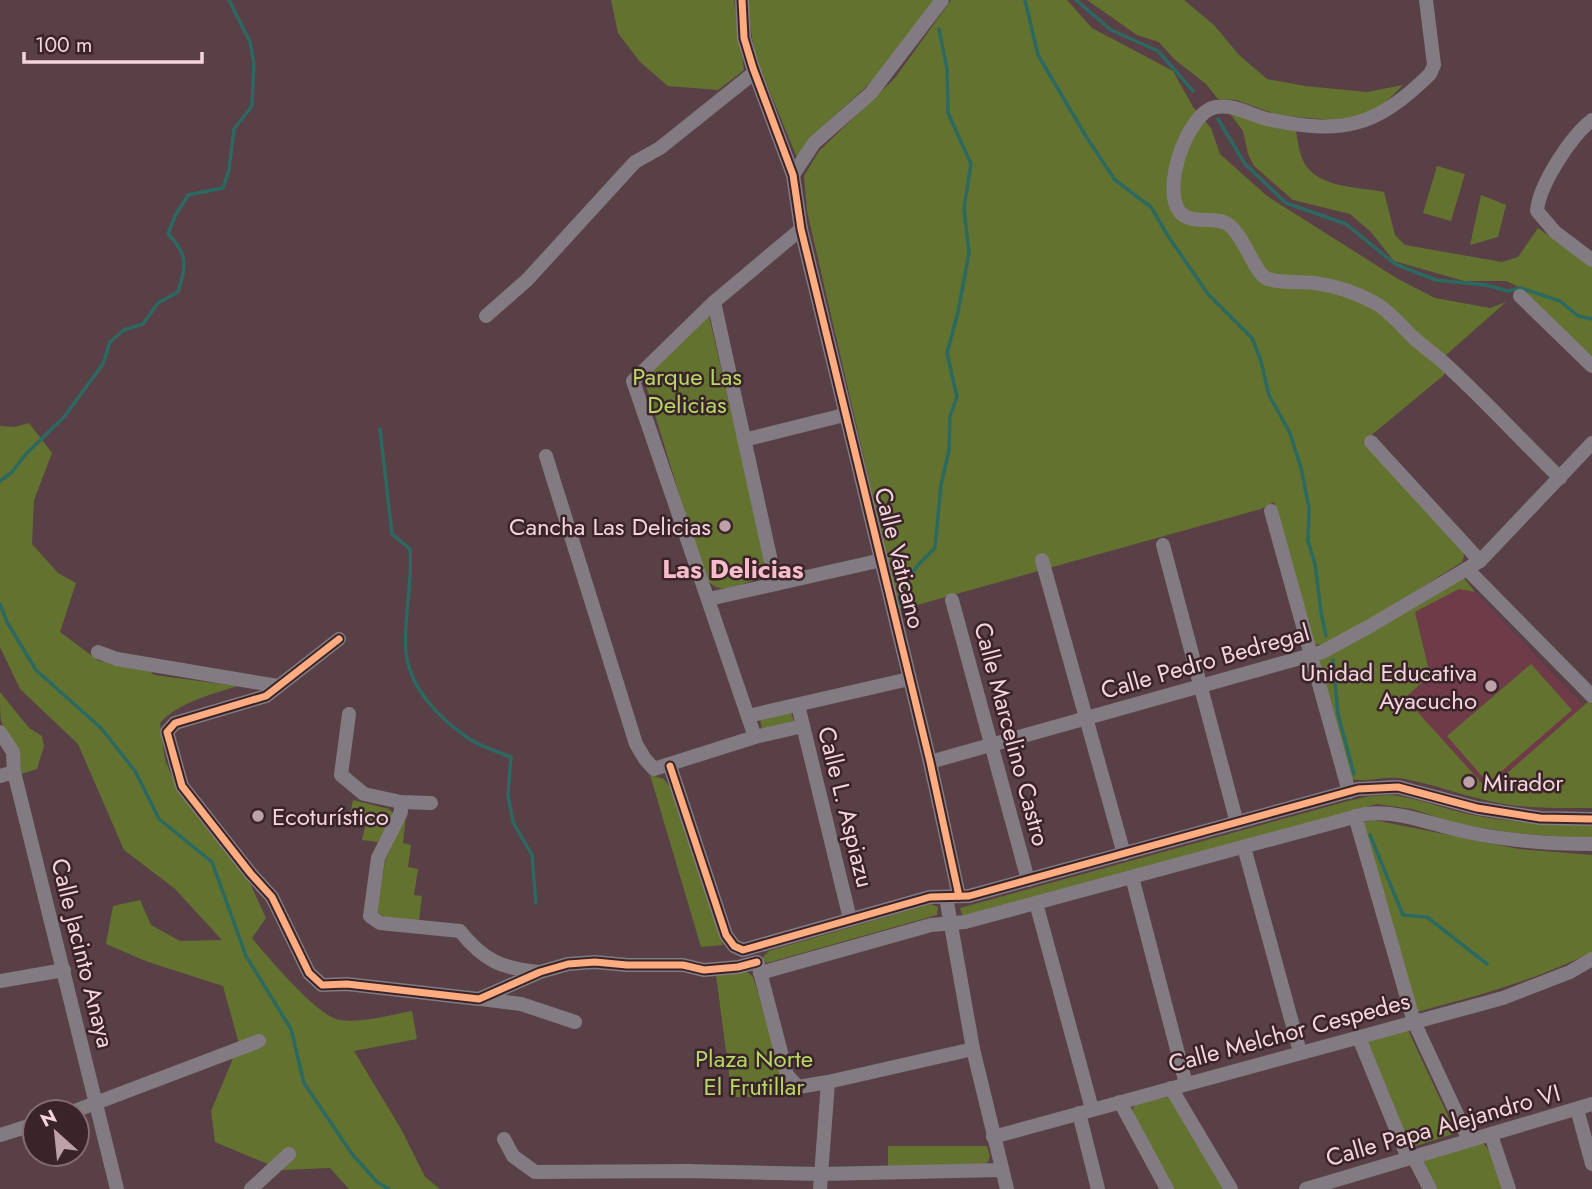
<svg xmlns="http://www.w3.org/2000/svg" width="1592" height="1189" font-family="Jost,sans-serif">
  <style>
    .built { fill: #6f3b49 }
    .green { fill: #63732f }
    .lines { fill: none; stroke-linecap: round; stroke-linejoin: round }
    .stream { stroke: #2c6961; stroke-width: 3.5 }
    .minor { stroke: #827b82; stroke-width: 14 }
    .cycleway-casing { stroke: #3a2429; stroke-width: 11 }
    .cycleway { stroke: #ffac80; stroke-width: 7 }
    .poi-dot { fill: #bea0a8; stroke: #3a2429; stroke-width: 2.5 }
    .labels { text-anchor: middle; dominant-baseline: central; stroke-width: 5; stroke-linejoin: round; paint-order: stroke }
    .park-label { font-size: 24px; fill: #b6d865; stroke: #3a2429 }
    .poi-label { font-size: 24px; fill: #f4d5dc; stroke: #3a2429; text-anchor: end }
    .street-label { font-size: 24px; fill: #f4d5dc; stroke: #3a2429 }
    .neighbourhood-label { font-size: 26px; font-weight: bold; fill: #f8bdca; stroke: #3a2429 }
  </style>
  <rect width="100%" height="100%" fill="#593f46"/>
  <path class="built" d="M1459,589L1475,592L1584,706L1488,790L1404,697L1430,675L1415,612Z"/>
  <g class="green">
    <path d="M611,0H734L744,70L718,90L668,86L640,62L618,33Z"/>
    <path d="M746,0H934L879,75L809,139L798,160L755,56Z"/>
    <path d="M951,0H1067L1092,28L1173,71L1193,107L1211,128L1220,154L1267,196L1398,279L1435,298L1490,308L1506,302L1446,355L1444,375L1363,442L1463,550L1464,556L1462,562L1368,621L1321,645L1313,644L1274,502L1261,509L899,610L807,211L804,176L819,151L895,78Z"/>
    <path d="M1087,0H1184L1214,25L1239,55L1267,79L1305,86L1367,92L1403,85L1377,111L1341,121L1278,115L1236,100L1218,99L1206,84L1174,59L1159,42L1137,35Z"/>
    <path d="M1228,111L1296,131C1298,141 1299,155 1305,164C1319,188 1359,187 1384,192L1395,235L1405,245L1502,262L1518,257L1538,228L1592,267V357L1521,288L1506,281H1464L1394,261L1371,232L1350,214L1293,200L1254,166L1248,154L1243,131Z"/>
    <path d="M1437,166L1465,174L1451,221L1423,213Z"/>
    <path d="M1481,195L1506,205L1498,237L1470,245Z"/>
    <path d="M709,316L767,568L763,577L758,579C736,585 718,599 704,575L644,379Z"/>
    <path d="M29,423L52,453L34,500L32,544L58,573L76,583L60,632L99,661L145,666L154,675L237,686C210,695 179,702 160,723L165,760L176,785L249,881L266,918L252,938C268,957 318,1017 340,1020C364,1023 389,1015 412,1011L417,1039L354,1051L401,1129L425,1177L440,1189H349L330,1168L282,1170L215,1142L211,1111L239,1044L223,986L148,962L106,944L113,906L140,900L151,925L180,941L222,940L174,888L124,850L78,744L20,689L0,647V426L15,427Z"/>
    <path d="M1464,578L1475,592L1459,589L1415,612L1430,675L1405,698L1488,790L1589,701L1592,704V808C1558,808 1523,809 1489,801C1461,795 1433,784 1405,779C1384,775 1369,783 1351,779L1319,667L1320,659Z"/>
    <path d="M1531,664L1572,710L1488,783L1447,736Z"/>
    <path d="M0,692L29,728L42,736L44,746L37,769L21,774C21,746 10,743 1,721C0,713 0,701 0,692Z"/>
    <path d="M791,712L794,721L762,729L760,719Z"/>
    <path d="M650,775L664,779L672,790L723,945L701,947Z"/>
    <path d="M1392,795C1414,798 1434,805 1456,811C1500,823 1546,824 1592,824V839L1515,833L1459,824L1412,809L1377,804L963,918L960,908L1348,801L1371,796Z"/>
    <path d="M353,800L389,809L394,814L378,842L362,840L366,823L349,820Z"/>
    <path d="M406,815L403,843L411,845L408,867L418,869L414,895L422,896L419,920L386,918L377,912L385,861Z"/>
    <path d="M1374,820L1519,849L1592,855V952C1536,980 1477,996 1417,1012L1363,822Z"/>
    <path d="M931,904L938,907L937,915L767,963L763,960V957L769,951Z"/>
    <path d="M746,971L753,977L756,986L788,1097H732L716,975Z"/>
    <path d="M1407,1028L1456,1133L1413,1147L1409,1146L1365,1038Z"/>
    <path d="M1168,1097L1170,1099L1224,1189H1173L1132,1113L1134,1105Z"/>
    <path d="M1483,1143L1489,1150L1502,1189H1436L1424,1162L1425,1159Z"/>
    <path d="M888,1146H987L990,1156L988,1162L982,1166L888,1167Z"/>
  </g>
  <g class="lines">
    <g class="stream">
      <path d="M1025,0L1038,55L1087,138L1115,180L1151,207L1168,236L1208,294L1252,338L1261,361L1269,395L1290,433L1301,468L1309,508L1308,541L1315,564L1321,612L1326,636"/>
      <path d="M1076,0L1111,30L1158,51L1193,91"/>
      <path d="M1218,119L1245,164L1286,203L1346,224L1395,264L1436,280L1486,285L1508,291L1521,288L1560,301L1578,316L1592,319"/>
      <path d="M380,429L392,534L410,549C413,584 403,618 406,652C410,690 441,720 471,740C483,747 498,752 511,757L508,795L513,822L532,855L536,903"/>
      <path d="M0,481L11,473L26,454L64,417L103,364L110,342L124,330L143,324L158,303L178,292C186,266 189,255 168,234L175,216L188,195L223,188L229,170L234,129L252,106L254,64L250,42L229,0"/>
      <path d="M899,603L901,588L918,565L935,548L941,485L949,450L950,416L957,397L947,353L958,312L969,253L964,208L971,164L948,113L947,69L939,29"/>
      <path d="M0,604L7,622L36,670L101,728L135,771L159,819L212,862L246,956L291,1029L304,1083L352,1154L377,1182L389,1189"/>
      <path d="M1333,660L1338,714L1354,774"/>
      <path d="M1370,835L1403,915L1427,917L1487,964"/>
    </g>
    <g class="minor">
      <path d="M742,0L744,38L753,68L793,175L801,229L930,762L959,896"/>
      <path d="M1426,0L1434,65L1430,74C1375,128 1342,135 1267,119C1250,115 1235,104 1216,107C1187,111 1158,196 1183,215C1196,225 1216,215 1229,225C1245,237 1255,275 1268,279C1283,284 1300,281 1315,283C1336,286 1357,293 1375,303C1390,311 1402,327 1415,339C1424,347 1434,354 1443,362C1484,399 1521,440 1560,478"/>
      <path d="M1592,120C1571,136 1539,185 1537,211L1555,232L1592,260"/>
      <path d="M793,175L814,143L871,93L942,0"/>
      <path d="M1520,296L1592,366"/>
      <path d="M714,302L776,584"/>
      <path d="M486,316L527,280L635,162L660,148L755,72"/>
      <path d="M744,440L844,415"/>
      <path d="M1371,442L1480,561"/>
      <path d="M546,456L636,744L645,759L654,769L755,737L803,726"/>
      <path d="M1271,511L1349,792"/>
      <path d="M1163,545L1237,823"/>
      <path d="M1042,560L1124,854"/>
      <path d="M1467,569L1592,696"/>
      <path d="M709,599L882,560"/>
      <path d="M952,600L1028,880"/>
      <path d="M339,639L266,696L175,723L167,732L182,786L251,874L272,897L309,973L322,985L347,984L479,999L540,972L568,964L595,962L627,965H683L704,970L738,967L757,962"/>
      <path d="M98,652L117,659L278,686"/>
      <path d="M798,705L850,919"/>
      <path d="M349,714L341,775L364,794L401,802L431,803"/>
      <path d="M748,716L909,679"/>
      <path d="M0,732L13,752L14,772L117,1189"/>
      <path d="M755,737L633,381L714,302L801,229"/>
      <path d="M930,762L1322,652L1370,626L1480,561L1592,443"/>
      <path d="M670,766L726,935L734,946L743,950L930,897L969,896L1358,789L1398,787L1477,808L1540,818L1592,819"/>
      <path d="M0,776L14,772"/>
      <path d="M401,802V812L378,858L370,916L380,923L460,931C484,961 501,968 539,972"/>
      <path d="M1355,816L1414,1022L1469,1140"/>
      <path d="M1244,847L1300,1052"/>
      <path d="M1132,877L1186,1084"/>
      <path d="M946,897L973,1049L1007,1189"/>
      <path d="M1036,903L1092,1109"/>
      <path d="M758,964L787,1075L798,1087L828,1082L973,1049"/>
      <path d="M760,973L931,925L965,922L1365,814C1401,810 1432,825 1467,832C1509,841 1549,844 1592,844"/>
      <path d="M0,981L64,970"/>
      <path d="M481,999L521,1004L575,1022"/>
      <path d="M1359,1038L1408,1158"/>
      <path d="M1171,1088L1231,1189"/>
      <path d="M1120,1102L1167,1189"/>
      <path d="M1577,1109L1592,1164"/>
      <path d="M72,1112L259,1041"/>
      <path d="M1079,1113L1098,1189"/>
      <path d="M0,1135L35,1124"/>
      <path d="M1491,1135L1509,1189"/>
      <path d="M993,1137L1503,998L1570,972L1592,959"/>
      <path d="M504,1139L513,1156L535,1172L687,1171L821,1174L1002,1170"/>
      <path d="M1413,1156L1430,1189"/>
      <path d="M251,1189L289,1154"/>
      <path d="M820,1189L828,1082"/>
      <path d="M1306,1189L1592,1104"/>
    </g>
    <defs>
      <g id="cycleway">
        <path d="M742,0L744,38L753,68L793,175L801,229L930,762L959,896"/>
        <path d="M339,639L266,696L175,723L167,732L182,786L251,874L272,897L309,973L322,985L347,984L479,999L540,972L568,964L595,962L627,965H683L704,970L738,967L757,962"/>
        <path d="M670,766L726,935L734,946L743,950L930,897L969,896L1358,789L1398,787L1477,808L1540,818L1592,819"/>
      </g>
    </defs>
    <use href="#cycleway" class="cycleway-casing"/>
    <use href="#cycleway" class="cycleway"/>
  </g>
  <g class="poi-dot">
    <circle cx="725" cy="526" r="7"/>
    <circle cx="1491" cy="686" r="7"/>
    <circle cx="1469" cy="782" r="7"/>
    <circle cx="258" cy="816" r="7"/>
  </g>
  <g class="labels">
    <g class="park-label">
      <text x="687" y="376">Parque Las<tspan x="687" dy="28">Delicias</tspan></text>
      <text x="754" y="1058">Plaza Norte<tspan x="754" dy="28">El Frutillar</tspan></text>
    </g>
    <g class="poi-label">
      <text x="711" y="526">Cancha Las Delicias</text>
      <text x="1477" y="672">Unidad Educativa<tspan x="1477" dy="28">Ayacucho</tspan></text>
      <text x="1483" y="782" text-anchor="start">Mirador</text>
      <text x="272" y="816" text-anchor="start">Ecoturístico</text>
    </g>
    <g class="street-label">
      <text transform="translate(900 558) rotate(76)">Calle Vaticano</text>
      <text transform="translate(1205 661) rotate(-16)">Calle Pedro Bedregal</text>
      <text transform="translate(1012 734) rotate(75)">Calle Marcelino Castro</text>
      <text transform="translate(846 807) rotate(76)">Calle L. Aspiazu</text>
      <text transform="translate(83 953) rotate(76)">Calle Jacinto Anaya</text>
      <text transform="translate(1289 1032) rotate(-15)">Calle Melchor Cespedes</text>
      <text transform="translate(1443 1125) rotate(-16)">Calle Papa Alejandro VI</text>
    </g>
    <g class="neighbourhood-label">
      <text x="733" y="569">Las Delicias</text>
    </g>
  </g>
  <g transform="translate(56 1133) rotate(333)"><circle r="33" fill="#3a2429" stroke="#846b71" stroke-width="2"/>
  <path d="M0-5L12 26L0 18L-12 26Z" fill="#bea0a8"/>
  <text y="-10" font-size="19" font-weight="bold" text-anchor="middle" fill="#f4d5dc">N</text>
  </g>
  <path d="M24 52v10h178v-10" fill="none" stroke="#f4d5dc" stroke-width="3.5"/>
  <text x="35" y="52" font-size="21" fill="#f4d5dc" stroke="#3a2429" stroke-width="5" paint-order="stroke">100 m</text>
</svg>
